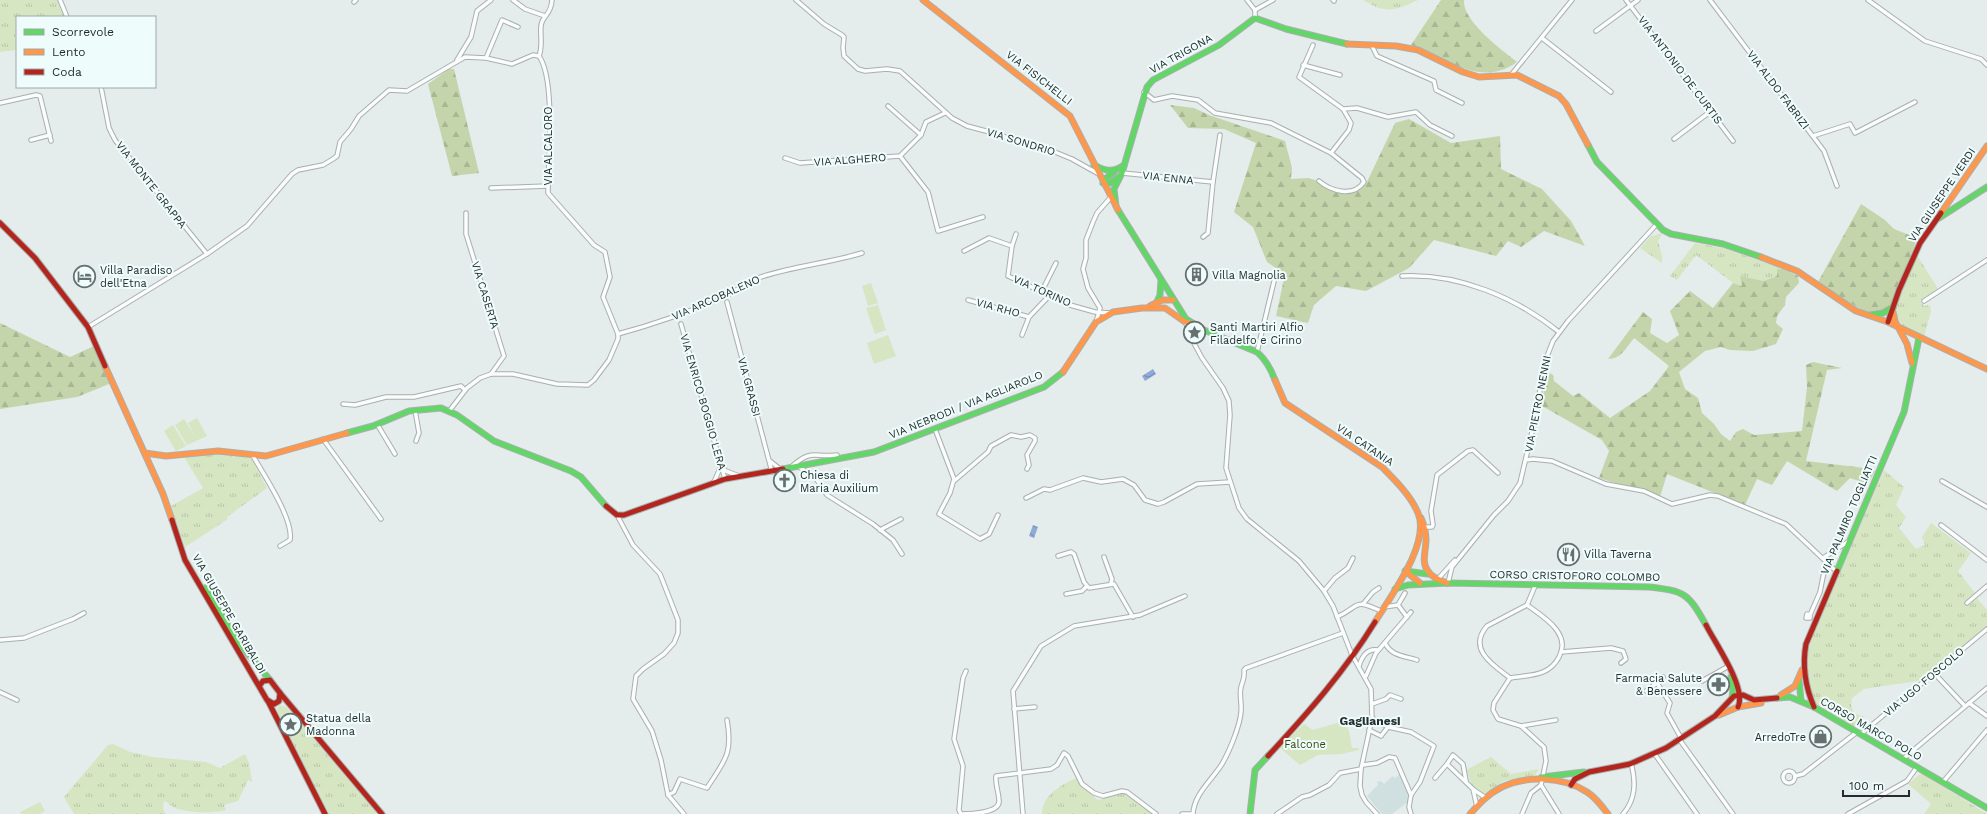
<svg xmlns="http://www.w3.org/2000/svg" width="1987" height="814" font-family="'Work Sans',sans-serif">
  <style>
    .built { fill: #d0dfdf }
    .grass { fill: url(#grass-tufts) }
    .forest { fill: url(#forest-firs) }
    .green { fill: #d6e6c3 }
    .water { fill: url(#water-waves) }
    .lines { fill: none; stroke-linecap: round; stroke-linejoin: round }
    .street-casing { stroke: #a9afaf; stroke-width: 5.5 }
    .fast-casing { stroke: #a9afaf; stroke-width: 7 }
    .slow-casing { stroke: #a9afaf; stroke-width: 7 }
    .jam-casing { stroke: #a9afaf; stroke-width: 7 }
    .street { stroke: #fbfcfc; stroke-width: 3.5 }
    .fast { stroke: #63d668; stroke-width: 5 }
    .slow { stroke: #ff974d; stroke-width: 5 }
    .jam { stroke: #b3261e; stroke-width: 5 }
    .labels { text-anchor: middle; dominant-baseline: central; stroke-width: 4; stroke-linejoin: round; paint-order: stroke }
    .street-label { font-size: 11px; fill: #262b2b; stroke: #eefdfc }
    .poi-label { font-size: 11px; fill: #262b2b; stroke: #eefdfc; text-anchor: start }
    .park-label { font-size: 11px; fill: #36450c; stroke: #eefdfc }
    .neighbourhood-label { font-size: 12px; font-weight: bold; fill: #232f2e; stroke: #eefdfc }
  </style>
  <defs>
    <pattern id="grass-tufts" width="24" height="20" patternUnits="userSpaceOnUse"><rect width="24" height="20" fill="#d6e6c3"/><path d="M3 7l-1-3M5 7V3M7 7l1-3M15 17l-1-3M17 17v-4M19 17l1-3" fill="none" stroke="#b8c5a8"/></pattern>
    <pattern id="forest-firs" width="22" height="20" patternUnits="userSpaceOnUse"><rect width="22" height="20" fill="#c4d5ab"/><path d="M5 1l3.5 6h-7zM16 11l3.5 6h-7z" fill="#a8b793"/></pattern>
    <pattern id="water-waves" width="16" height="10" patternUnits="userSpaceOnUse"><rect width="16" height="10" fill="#8eaad7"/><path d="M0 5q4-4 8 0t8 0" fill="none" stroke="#748baf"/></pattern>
  </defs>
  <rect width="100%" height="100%" fill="#e4ecec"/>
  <path class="built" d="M1401,773L1408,790L1409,801L1392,814H1382L1367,796L1378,785L1377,782L1381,781L1384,784L1393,776L1395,778Z"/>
  <g class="grass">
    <path d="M0,0H57L64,17H17V50L0,52Z"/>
    <path d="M1363,0H1418C1394,11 1386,14 1363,0Z"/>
    <path d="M1658,234H1662L1658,241L1662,256V263L1640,248L1650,237Z"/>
    <path d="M1695,243L1723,248L1784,269H1777V276L1764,281L1740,276L1742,286L1733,283L1696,255L1677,280L1670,276Z"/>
    <path d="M1917,255L1938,289L1920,301L1924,306L1930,305L1931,311L1924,337C1914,333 1901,327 1897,316C1892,301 1910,269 1917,255Z"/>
    <path d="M210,453L232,454L233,458L238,455L251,457L267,488L227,517L228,519L185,547L171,506L203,488L184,457Z"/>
    <path d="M1884,470L1904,487L1896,505L1906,517L1899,528L1916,549L1925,545L1922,537L1931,523L1971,553L1958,571L1975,593L1964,602L1968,606L1977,598L1987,610V626L1923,680L1864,689L1852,698L1851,705L1854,713L1864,717L1854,727L1813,703C1807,679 1805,660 1812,636Z"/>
    <path d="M306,730L375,811L376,814H329L291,743L294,740V738Z"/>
    <path d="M113,744L130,752L153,757L206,762L220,768L245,754L249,763L252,782L248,780L238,801L224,805L226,810C211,814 176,814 167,802L164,801L163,809L166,814H74L64,797L108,745Z"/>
    <path d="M1491,757L1511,774L1539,769L1535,775L1504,781L1484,794L1472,785L1466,770Z"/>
    <path d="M1920,774H1923L1987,814H1924L1931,804L1908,784Z"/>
    <path d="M1076,778L1080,785L1098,800L1124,793L1153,814H1042C1043,794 1060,786 1076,778Z"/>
  </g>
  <g class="forest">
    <path d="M1441,0H1464C1462,21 1502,50 1517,62C1479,89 1448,57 1411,45Z"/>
    <path d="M449,69H454L479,173L452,176L428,84Z"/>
    <path d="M1170,105L1194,108L1209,115L1285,141L1292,168L1291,179L1308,178L1315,180L1324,187L1337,193L1353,192L1366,184L1395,123L1409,119L1451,143L1500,136L1501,169L1542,189L1571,221L1585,246L1544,231L1521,247L1508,241L1496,256L1434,240L1409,268L1366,291L1336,286L1314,305L1308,323L1276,316L1285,274L1267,262L1253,227L1234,212L1256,143L1224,129L1188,128Z"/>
    <path d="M1861,204L1885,220L1894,229L1917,238C1915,245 1893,303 1890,306C1883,312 1872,314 1863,311L1818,282Z"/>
    <path d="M1777,269H1784L1798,276L1799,283L1786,297L1785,305L1777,316L1776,323L1783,329L1776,344L1753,351L1730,350L1721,347L1705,351L1679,372L1685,389L1698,398L1702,413L1714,424L1721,434L1730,441L1736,432L1743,429L1754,435L1802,431L1807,387L1806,365L1813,362L1842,368L1827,370L1806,461L1873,469L1875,471L1868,484L1850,478L1837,491L1787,461L1772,485L1757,479L1745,505L1667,474L1660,497L1599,478L1609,451L1602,440L1542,406L1546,371L1553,375L1554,381L1573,396L1579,393L1610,418L1650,391L1669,366L1634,338C1626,348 1621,359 1608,359L1643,312L1652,319L1650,333L1667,343L1679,335L1670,311L1690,291L1713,308L1733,283L1742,286L1740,276L1764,281L1777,276Z"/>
    <path d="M0,323L70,357L94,346L109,384L77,397L0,409Z"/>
  </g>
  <g class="green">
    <path d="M871,283L878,303L868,306L862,286Z"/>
    <path d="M878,305L886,330L875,334L866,308Z"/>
    <path d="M888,335L896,356L874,364L867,343Z"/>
    <path d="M197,418L207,436L187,445L175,425L184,419L195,436L188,423Z"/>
    <path d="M173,425L186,446L176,451L164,431Z"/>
    <path d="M279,705L286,707L306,730L294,738L295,740L291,743L277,710Z"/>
    <path d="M1344,721L1349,731L1352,748H1359V750L1341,754L1318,755L1300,765L1279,747L1304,724L1313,730Z"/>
    <path d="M40,802L45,811L40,814H21L20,812Z"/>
  </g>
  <g class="water">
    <path d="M1153,369L1156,374L1145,381L1142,376Z"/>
    <path d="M1033,525L1038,527L1034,538L1029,536Z"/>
  </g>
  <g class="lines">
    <defs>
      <g id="street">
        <path d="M60,0L67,17"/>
        <path d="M513,0L525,9L545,16"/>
        <path d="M796,0L824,24L842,35L844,37L843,48L844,56L858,69L865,71L887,69L900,71L952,118L967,126L997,134L1024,144L1050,150L1072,159L1097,173"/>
        <path d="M1247,0L1255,10V18"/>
        <path d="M1333,0L1334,1"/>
        <path d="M1626,0L1733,141"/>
        <path d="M1710,0L1824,151L1837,186"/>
        <path d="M1868,0L1925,41L1981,59L1987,65"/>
        <path d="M354,2L356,0"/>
        <path d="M1255,10L1273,0"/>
        <path d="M1596,31L1638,0"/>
        <path d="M1542,38L1611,92"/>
        <path d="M1313,45L1299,77L1343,109L1351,123L1349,130L1331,153"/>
        <path d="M1372,46L1377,56L1434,81L1436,90L1462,103"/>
        <path d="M539,56C543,46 540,36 541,26C542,15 551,16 552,0"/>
        <path d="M486,58L502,20L518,27"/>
        <path d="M457,60L471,37L477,11L491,0"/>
        <path d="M1303,65L1340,75"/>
        <path d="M1511,75L1572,0"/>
        <path d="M101,87L109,128L115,140L207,254"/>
        <path d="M1144,92L1154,100L1172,96L1198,100L1215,113L1271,123L1331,153L1362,178L1364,182C1353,198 1331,191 1319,181"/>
        <path d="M0,103L36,95L40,96L51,141"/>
        <path d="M888,106L921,135"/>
        <path d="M1343,109L1357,108L1388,117L1416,112L1430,125L1452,136"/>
        <path d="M1813,136L1850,124L1855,133L1915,102"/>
        <path d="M1674,139L1711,111"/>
        <path d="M31,140L50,135"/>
        <path d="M900,156L928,192L938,231L983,217"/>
        <path d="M785,158L800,163L900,156L921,135L926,122L945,113"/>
        <path d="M1122,173L1213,182L1208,233L1203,237"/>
        <path d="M1213,182L1220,135"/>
        <path d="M491,188L548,186"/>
        <path d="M466,213V234L504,356L491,374"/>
        <path d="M1016,234L1012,246L1008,276L1070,305L1095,312L1110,313"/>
        <path d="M964,251L989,238L1012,246"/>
        <path d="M1402,276C1458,273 1515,297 1559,332"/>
        <path d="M1042,291L1056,263"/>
        <path d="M968,300L1029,317"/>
        <path d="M1924,301L1987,260"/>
        <path d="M727,302L772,472"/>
        <path d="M1185,320L1189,334L1202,358L1223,388L1229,401L1230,415L1226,468L1239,508L1247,519L1299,561L1324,591L1333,606L1352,655L1371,689L1372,718L1361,769L1360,786L1362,795L1366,802L1377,814"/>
        <path d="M1096,322L1100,308L1088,288L1083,269L1086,258V240L1093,222L1097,213L1111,197"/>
        <path d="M681,324L725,479"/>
        <path d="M88,327L207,254L247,226L292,174L298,170L323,165L333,159L337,156L340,142L351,129L359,116L389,90L407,91L465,57L486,58L512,64L533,55L539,56"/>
        <path d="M618,334C655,324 689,312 724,297C737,291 747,281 761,277C794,266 829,263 862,253"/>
        <path d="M1022,335L1029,317L1050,295"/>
        <path d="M1192,337L1193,329L1198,327"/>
        <path d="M1257,352L1276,273"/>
        <path d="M343,404L355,405L386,397H414L461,386L465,390"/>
        <path d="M415,410L419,433L416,441"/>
        <path d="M450,410L467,388L480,378L491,374H513L557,384L588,385L594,380L609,360L618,339V334L603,297L610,277L605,252L594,245L548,193C548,161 556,80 539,56"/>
        <path d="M377,424L395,454"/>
        <path d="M935,429L954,479L950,493L939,514L980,539L989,534L998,515"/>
        <path d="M323,439L381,519"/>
        <path d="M253,456C264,475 294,520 290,540L280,546"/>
        <path d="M1526,460L1533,459L1552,461L1606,484L1644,491L1672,504L1710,495L1718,496L1786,524L1836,571"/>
        <path d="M770,461L780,469"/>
        <path d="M791,467C812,448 814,458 837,455"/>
        <path d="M799,467L815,477L827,495L873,524L893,540L902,554"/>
        <path d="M954,481L988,452L991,446L1011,435L1021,437L1030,435L1035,438V441L1027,455L1029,465L1027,469"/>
        <path d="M1942,481L1987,507"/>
        <path d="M714,482L721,466L726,471L739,476"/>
        <path d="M1026,498L1044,489L1050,490L1083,478L1101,482L1123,479L1134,485L1145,500L1158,504L1164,502L1197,484L1230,482"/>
        <path d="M617,515L633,545L660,574L678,620V633L674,643L664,654L643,669L636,676L633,699L652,731L661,760L668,795L684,814"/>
        <path d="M1941,525L1987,560"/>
        <path d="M1422,527H1432L1433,525L1431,511L1437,475L1468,451L1473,450L1498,473"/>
        <path d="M880,530L901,519"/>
        <path d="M1058,556L1071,552L1074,554L1084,582L1089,588L1114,584L1133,617"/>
        <path d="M1104,557L1112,579L1111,583"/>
        <path d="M1823,558L1849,541"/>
        <path d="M1437,580L1455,560"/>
        <path d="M1448,583L1452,567L1494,515L1508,501L1520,483L1536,415L1544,364L1553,341L1568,321L1656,225"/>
        <path d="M1535,586L1527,605L1487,626C1467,649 1493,665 1510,678L1494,703L1493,710L1498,719L1521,726L1544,747L1546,761L1541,785"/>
        <path d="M1324,591L1335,578L1348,568L1353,558"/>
        <path d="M1066,594L1082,591L1086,587"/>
        <path d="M1967,603L1987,586"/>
        <path d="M1363,604L1373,592L1379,588"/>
        <path d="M1398,605L1405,593"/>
        <path d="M1384,607L1398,605L1407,617"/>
        <path d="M1810,615L1807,614L1806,618H1810V615L1820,592L1826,562"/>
        <path d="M1337,617C1361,606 1352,598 1381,611"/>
        <path d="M0,640L24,638L73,619L84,613"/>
        <path d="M1385,643C1391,656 1405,656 1417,660"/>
        <path d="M1561,652L1611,648L1623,651L1626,659L1621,663"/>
        <path d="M1359,666C1362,656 1367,648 1378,650"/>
        <path d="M966,671L963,678L954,739L963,766L959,810L961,814C970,814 1000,813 999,801C999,793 995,784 996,776L1051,769L1057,765L1064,753L1068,756L1082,784L1094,793L1103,796L1122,791L1127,792L1156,814"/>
        <path d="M1934,673L1965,706"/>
        <path d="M1366,676L1376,653L1411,612"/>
        <path d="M1663,677L1657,683L1670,703L1667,713L1681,738"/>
        <path d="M1510,678C1521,676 1534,676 1543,672C1550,669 1556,663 1559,657C1572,633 1542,616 1527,605"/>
        <path d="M1702,681L1727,667"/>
        <path d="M1646,691L1657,683"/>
        <path d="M0,692L17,700"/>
        <path d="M1969,703L1987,716"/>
        <path d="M1372,704L1386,699L1390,695L1401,699"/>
        <path d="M1014,709L1035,707"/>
        <path d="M1372,718L1388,727L1411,732L1434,746L1420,782L1411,795"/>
        <path d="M1521,726L1556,720"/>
        <path d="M1369,730L1381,736L1388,727"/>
        <path d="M1861,734L1987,629"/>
        <path d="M1679,739L1733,814"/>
        <path d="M1654,753L1697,814"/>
        <path d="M1903,759L1987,688"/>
        <path d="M1447,764L1453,755L1463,764L1466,781"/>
        <path d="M1363,765L1377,763L1389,757L1395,758L1411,795L1409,807L1411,814"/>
        <circle cx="1789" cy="777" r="6"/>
        <path d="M1795,776L1803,774L1857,732"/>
        <path d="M1435,778L1447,764L1473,789L1477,807"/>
        <path d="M1943,782L1987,730"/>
        <path d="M1541,785L1559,814"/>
        <path d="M1474,790L1486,798"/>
        <path d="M668,795L674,792L680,779L707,788C725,760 733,754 727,720"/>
        <path d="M1023,814L1013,691L1041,646L1074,626L1140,615L1185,596"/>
        <path d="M1182,814H1191"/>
        <path d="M1193,814C1194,794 1212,780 1222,764C1229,752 1240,726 1241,712C1242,704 1239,695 1241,687C1243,680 1245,678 1244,670L1246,668L1343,633"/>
        <path d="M1277,814L1302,797L1310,795L1329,785L1340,773L1361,769"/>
        <path d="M1522,814L1531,793L1541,785"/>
        <path d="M1623,814C1636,799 1636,782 1631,763"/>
        <path d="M1848,814L1907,781L1917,767"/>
      </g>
      <g id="fast">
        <path d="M1588,145L1597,162L1663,230L1671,234L1723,244L1761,257"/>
        <path d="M1094,165C1105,171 1113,173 1124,165"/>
        <path d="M1115,171L1105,179L1103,183H1110L1119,177"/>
        <path d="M1116,206L1114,189L1122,173L1147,87L1153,80L1219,45L1255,18L1286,29L1347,44"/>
        <path d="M1118,210L1186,319L1204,330L1257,352C1266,360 1271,369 1275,380"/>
        <path d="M1939,218L1987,187"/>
        <path d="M1157,302L1160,295L1161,280"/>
        <path d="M1870,315L1883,313L1893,307"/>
        <path d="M347,433L373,426L409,411L441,408L457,415L494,441L571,471L581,477L606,506"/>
        <path d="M783,469L874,452L1044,387L1063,372"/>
        <path d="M1405,571L1428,574"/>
        <path d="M1837,571L1904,412L1919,338"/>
        <path d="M205,588L238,642L270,680"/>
        <path d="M1395,589L1408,585L1448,583L1649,587C1685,591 1688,593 1706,625"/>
        <path d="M1731,677L1733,688L1732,698"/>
        <path d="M1799,681L1801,700"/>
        <path d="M1777,698L1790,697L1814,707L1987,808"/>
        <path d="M1542,777L1584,772"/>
        <path d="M1250,814L1255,770L1268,756"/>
      </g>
      <g id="slow">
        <path d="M923,0L1070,116L1118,210"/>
        <path d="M1347,44L1396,46L1418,50L1463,72L1479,77L1517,75L1559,96L1566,104L1588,145"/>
        <path d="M1941,213L1987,146"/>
        <path d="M1761,257L1797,271L1856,311L1888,322L1987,369"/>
        <path d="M1150,306L1162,300H1173"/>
        <path d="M1893,312L1895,321L1907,344L1912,363"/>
        <path d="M105,366L163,494L172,520"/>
        <path d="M1063,372L1096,322L1113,312L1142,308H1165L1185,322L1191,323"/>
        <path d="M1275,380L1285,403L1382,467C1395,480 1411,496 1418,513C1431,543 1390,597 1375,622"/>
        <path d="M145,453L166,456L218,451L266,456L347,433"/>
        <path d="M1421,518C1424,525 1426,532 1426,540C1426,550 1421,563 1428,571C1432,578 1440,580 1447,583"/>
        <path d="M1407,569L1409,574L1420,583"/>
        <path d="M1781,695L1795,686L1802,670"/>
        <path d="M1719,715L1738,707L1761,703"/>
        <path d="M1470,814C1479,804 1488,794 1500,788C1526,775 1562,776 1587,792C1595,797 1602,806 1608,814"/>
      </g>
      <g id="jam">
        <path d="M0,223L35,258L88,327L105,366"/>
        <path d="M1888,322L1899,290L1920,243L1941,213"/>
        <path d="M606,506L617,515H624L725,479L783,469"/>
        <path d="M172,520L185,560L267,700L274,704L279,701L280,693L270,680L263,681L260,685"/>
        <path d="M1706,625C1715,643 1747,688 1738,707"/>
        <path d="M280,693L382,814"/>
        <path d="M268,701L325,814"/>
        <path d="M1814,707C1805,686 1802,666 1806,644L1837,571"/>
        <path d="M1268,756C1307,714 1345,671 1375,622"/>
        <path d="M1571,785L1575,779L1589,772L1630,764L1666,748L1715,716L1734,696L1743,695L1754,700L1777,698"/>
      </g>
    </defs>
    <use href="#street" class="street-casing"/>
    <use href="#fast" class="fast-casing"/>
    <use href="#slow" class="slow-casing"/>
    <use href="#jam" class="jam-casing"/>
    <use href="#street" class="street"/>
    <use href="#fast" class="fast"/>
    <use href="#slow" class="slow"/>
    <use href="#jam" class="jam"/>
  </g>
  <defs>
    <symbol id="building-ring" viewBox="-11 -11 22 22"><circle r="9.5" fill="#eefdfc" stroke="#686f6f" stroke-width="1.5"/><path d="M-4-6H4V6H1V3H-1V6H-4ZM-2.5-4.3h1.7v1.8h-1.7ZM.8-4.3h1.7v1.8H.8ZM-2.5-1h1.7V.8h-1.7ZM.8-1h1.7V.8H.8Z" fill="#686f6f"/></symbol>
    <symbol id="hotel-ring" viewBox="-11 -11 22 22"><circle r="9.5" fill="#eefdfc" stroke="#686f6f" stroke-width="1.5"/><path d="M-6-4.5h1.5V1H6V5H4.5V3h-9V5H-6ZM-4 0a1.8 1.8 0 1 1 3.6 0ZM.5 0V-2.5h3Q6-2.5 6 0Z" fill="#686f6f"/></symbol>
    <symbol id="sight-ring" viewBox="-11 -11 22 22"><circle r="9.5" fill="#eefdfc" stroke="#686f6f" stroke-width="1.5"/><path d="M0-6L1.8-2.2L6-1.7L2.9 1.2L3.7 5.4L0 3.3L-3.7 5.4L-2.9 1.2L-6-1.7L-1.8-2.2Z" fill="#686f6f"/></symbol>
    <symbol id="church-ring" viewBox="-11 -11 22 22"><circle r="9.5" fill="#eefdfc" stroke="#686f6f" stroke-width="1.5"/><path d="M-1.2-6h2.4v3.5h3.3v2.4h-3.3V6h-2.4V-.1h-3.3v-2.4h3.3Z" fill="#686f6f"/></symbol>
    <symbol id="restaurant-ring" viewBox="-11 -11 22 22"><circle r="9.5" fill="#eefdfc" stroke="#686f6f" stroke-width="1.5"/><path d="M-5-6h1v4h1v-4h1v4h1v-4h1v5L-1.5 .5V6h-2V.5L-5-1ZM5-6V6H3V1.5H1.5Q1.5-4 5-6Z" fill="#686f6f"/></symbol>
    <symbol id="pharmacy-ring" viewBox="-11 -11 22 22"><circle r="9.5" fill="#eefdfc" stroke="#686f6f" stroke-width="1.5"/><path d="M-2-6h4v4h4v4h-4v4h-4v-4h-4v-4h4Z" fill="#686f6f"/></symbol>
    <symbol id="shop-ring" viewBox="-11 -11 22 22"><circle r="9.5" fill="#eefdfc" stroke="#686f6f" stroke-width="1.5"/><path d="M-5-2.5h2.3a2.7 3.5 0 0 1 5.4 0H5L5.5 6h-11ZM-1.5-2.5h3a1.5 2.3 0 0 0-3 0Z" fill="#686f6f"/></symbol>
  </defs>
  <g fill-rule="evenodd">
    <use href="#building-ring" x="1184" y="262" width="25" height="25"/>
    <use href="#hotel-ring" x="72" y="264" width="25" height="25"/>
    <use href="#sight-ring" x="1182" y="320" width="25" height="25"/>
    <use href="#church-ring" x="772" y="468" width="25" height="25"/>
    <use href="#restaurant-ring" x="1556" y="542" width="25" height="25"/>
    <use href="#pharmacy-ring" x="1706" y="672" width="25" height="25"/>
    <use href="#sight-ring" x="278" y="712" width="25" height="25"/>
    <use href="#shop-ring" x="1808" y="724" width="25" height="25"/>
  </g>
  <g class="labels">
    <g class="street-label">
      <text transform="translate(1181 54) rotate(-29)">VIA TRIGONA</text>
      <text transform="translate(1680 70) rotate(53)">VIA ANTONIO DE CURTIS</text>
      <text transform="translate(1039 78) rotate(38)">VIA FISICHELLI</text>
      <text transform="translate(1778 90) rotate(53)">VIA ALDO FABRIZI</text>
      <text transform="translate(1021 142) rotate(17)">VIA SONDRIO</text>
      <text transform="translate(548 146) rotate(-90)">VIA ALCALORO</text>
      <text transform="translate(850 160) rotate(-4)">VIA ALGHERO</text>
      <text transform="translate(1168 178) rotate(6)">VIA ENNA</text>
      <text transform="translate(151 185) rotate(52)">VIA MONTE GRAPPA</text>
      <text transform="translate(1942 195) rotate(-56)">VIA GIUSEPPE VERDI</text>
      <text transform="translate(1042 291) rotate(24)">VIA TORINO</text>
      <text transform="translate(485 295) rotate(73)">VIA CASERTA</text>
      <text transform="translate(716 298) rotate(-24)">VIA ARCOBALENO</text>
      <text transform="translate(998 308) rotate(15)">VIA RHO</text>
      <text transform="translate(749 387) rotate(75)">VIA GRASSI</text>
      <text transform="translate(703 402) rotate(74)">VIA ENRICO BOGGIO LERA</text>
      <text transform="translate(1538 404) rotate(-79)">VIA PIETRO NENNI</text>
      <text transform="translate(966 405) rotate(-22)">VIA NEBRODI / VIA AGLIAROLO</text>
      <text transform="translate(1365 445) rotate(34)">VIA CATANIA</text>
      <text transform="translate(1849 515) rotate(-67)">VIA PALMIRO TOGLIATTI</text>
      <text transform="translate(1575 576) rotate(1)">CORSO CRISTOFORO COLOMBO</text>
      <text transform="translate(229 614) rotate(60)">VIA GIUSEPPE GARIBALDI</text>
      <text transform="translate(1924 682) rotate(-40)">VIA UGO FOSCOLO</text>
      <text transform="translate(1871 729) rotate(30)">CORSO MARCO POLO</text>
    </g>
    <g class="poi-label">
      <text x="100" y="270">Villa Paradiso<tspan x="100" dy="13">dell'Etna</tspan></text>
      <text x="1212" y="275">Villa Magnolia</text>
      <text x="1210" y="327">Santi Martiri Alfio<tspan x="1210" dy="13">Filadelfo e Cirino</tspan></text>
      <text x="800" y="475">Chiesa di<tspan x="800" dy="13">Maria Auxilium</tspan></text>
      <text x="1584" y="554">Villa Taverna</text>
      <text x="1702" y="678" text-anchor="end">Farmacia Salute<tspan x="1702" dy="13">&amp; Benessere</tspan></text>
      <text x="306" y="718">Statua della<tspan x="306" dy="13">Madonna</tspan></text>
      <text x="1806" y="737" text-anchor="end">ArredoTre</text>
    </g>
    <g class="park-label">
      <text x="1305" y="744">Falcone</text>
    </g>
    <g class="neighbourhood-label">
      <text x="1370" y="721">Gaglianesi</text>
    </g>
  </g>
  <rect x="16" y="16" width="140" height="72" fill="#eefdfc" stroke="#9ea9a8"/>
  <rect x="24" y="29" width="20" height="6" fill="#63d668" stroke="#9ea9a8"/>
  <text x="52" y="36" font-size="12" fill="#262b2b">Scorrevole</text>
  <rect x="24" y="49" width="20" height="6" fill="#ff974d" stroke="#9ea9a8"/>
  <text x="52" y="56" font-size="12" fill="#262b2b">Lento</text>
  <rect x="24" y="69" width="20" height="6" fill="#b3261e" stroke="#9ea9a8"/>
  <text x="52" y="76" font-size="12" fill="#262b2b">Coda</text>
  <path d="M1843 790v6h66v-6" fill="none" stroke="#262b2b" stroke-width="2"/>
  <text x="1849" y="790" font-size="12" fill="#262b2b" stroke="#eefdfc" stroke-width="3" paint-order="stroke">100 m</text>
</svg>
